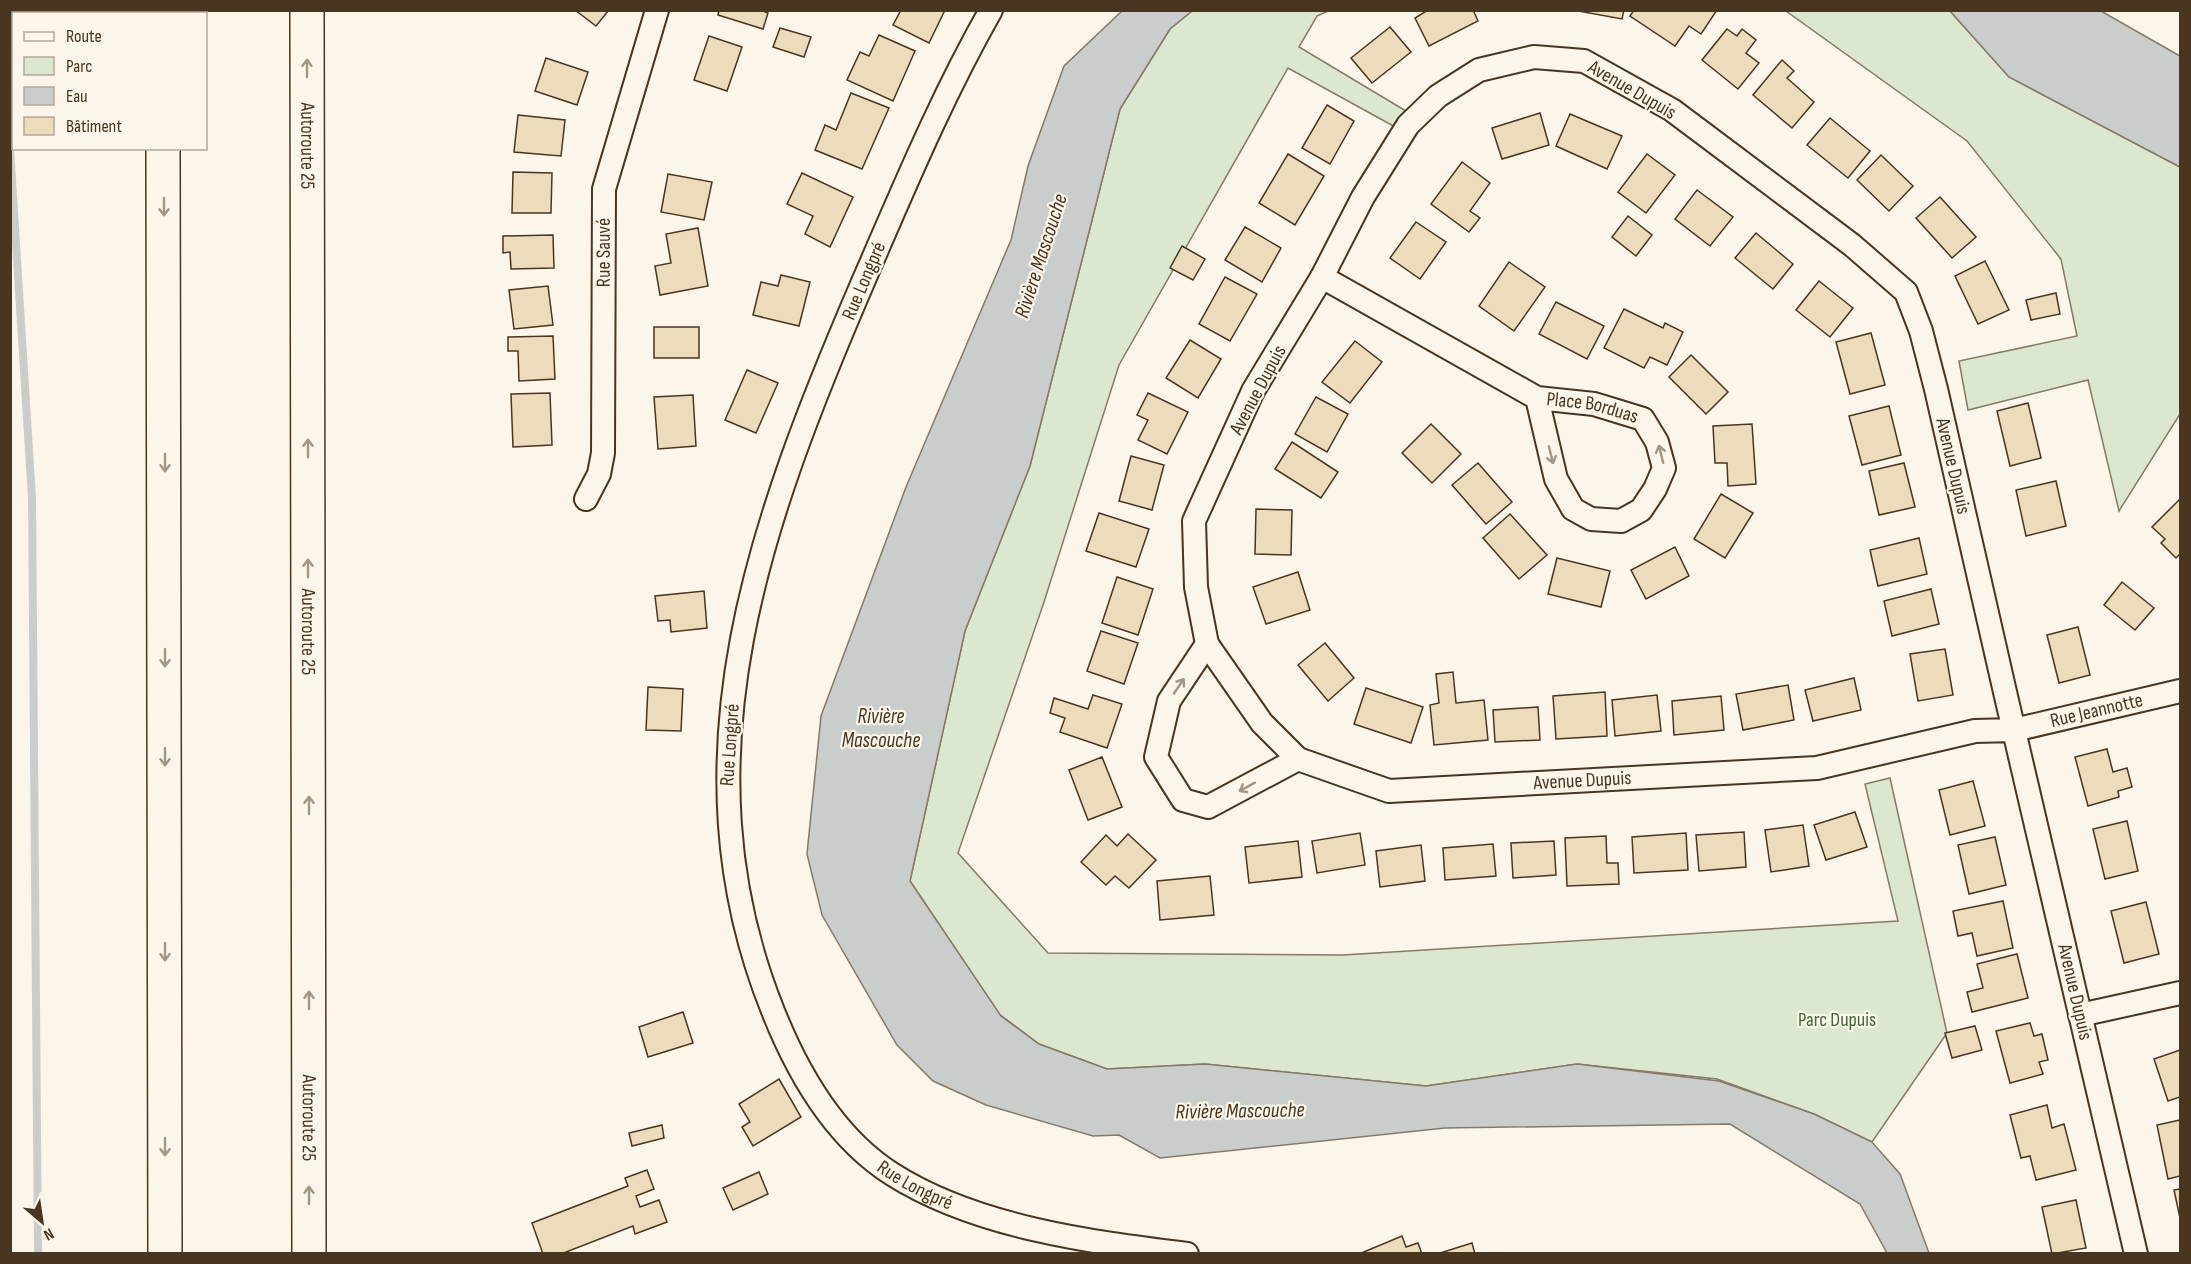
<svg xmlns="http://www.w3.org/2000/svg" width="2191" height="1264" font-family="'Sofia Sans Condensed',sans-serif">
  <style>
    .green { fill: #dce7d0; stroke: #887966; stroke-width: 1.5 }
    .water { fill: #c9cecd; stroke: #887966; stroke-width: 1.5 }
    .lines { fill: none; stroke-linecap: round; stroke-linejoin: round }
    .stream { stroke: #c9cecd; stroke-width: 8 }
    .building { fill: #ecdcbc; stroke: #4a3520; stroke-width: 1.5 }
    .street-casing { stroke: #4a3520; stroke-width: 26 }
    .highway-casing { stroke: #4a3520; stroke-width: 36 }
    .street { stroke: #fbf6e9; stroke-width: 22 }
    .highway { stroke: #fbf6e9; stroke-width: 33 }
    .oneway { stroke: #a29684 }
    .labels { text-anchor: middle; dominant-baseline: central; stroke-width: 4.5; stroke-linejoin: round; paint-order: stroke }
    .street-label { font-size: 20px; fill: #4a3520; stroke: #fbf6e9 }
    .park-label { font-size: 20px; fill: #436837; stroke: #fbf6e9 }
    .water-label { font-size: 21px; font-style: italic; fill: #4a3520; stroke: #fbf6e9 }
  </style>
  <rect width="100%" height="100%" fill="#fbf6e9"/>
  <g class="green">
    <path d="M1192,11H1328L1317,16L1299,47L1411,114L1397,128L1288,68L1119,365L1044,602L958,853L1048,953L1343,955L1898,921L1865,784L1890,778L1947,1033L1872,1142L1814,1114L1717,1079L1577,1064L1426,1086L1205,1064L1107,1069L1039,1044L999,1014L910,881L965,631L1030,466L1120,109L1170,29Z"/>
    <path d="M1786,11H1950L2009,77L2180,167V414L2119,511L2088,380L1968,410L1959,361L2077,336L2061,259L1967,141Z"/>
  </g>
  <g class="water">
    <path d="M1123,10L1192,11L1170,29L1120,109L1030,466L965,631L910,881L1001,1016L1039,1044L1107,1069L1205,1064L1426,1086L1577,1064L1719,1081L1814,1114L1872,1142L1900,1174L1929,1253H1887L1860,1204L1730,1124L1445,1128L1160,1158L1119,1135L1093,1136L986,1105L933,1081L897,1045L822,915L807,854L821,716L906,487L1011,240L1028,166L1064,66Z"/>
    <path d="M1950,11H2101L2180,56V167L2009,77Z"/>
  </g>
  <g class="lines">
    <path class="stream" d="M10,148L32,498L38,1254"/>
  </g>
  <g class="building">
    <path d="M575,10H609L596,26Z"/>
    <path d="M719,10H760L768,13L763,29L718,15Z"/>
    <path d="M901,10H945L929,43L893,25Z"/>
    <path d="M1428,10H1473L1478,21L1429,46L1415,18Z"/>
    <path d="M1573,10H1624L1622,19Z"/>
    <path d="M1634,10H1717L1701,34L1689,26L1675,46L1630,16Z"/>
    <path d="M1390,27L1411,52L1372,83L1351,58Z"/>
    <path d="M780,28L811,37L804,57L773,47Z"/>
    <path d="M1727,29L1737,36L1742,29L1756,40L1746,53L1759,63L1738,89L1702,60Z"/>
    <path d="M879,35L915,51L893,101L847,80L860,52L869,56Z"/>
    <path d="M709,36L742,47L727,91L694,80Z"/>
    <path d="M546,58L588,72L577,105L535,91Z"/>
    <path d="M1782,60L1794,71L1787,78L1814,102L1792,128L1753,95Z"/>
    <path d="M851,93L889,108L862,169L815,150L825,125L836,130Z"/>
    <path d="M1327,105L1354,121L1330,164L1302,148Z"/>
    <path d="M1540,113L1549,145L1502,159L1492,128Z"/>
    <path d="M1570,114L1622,136L1607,169L1556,146Z"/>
    <path d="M518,115L565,120L561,156L514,152Z"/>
    <path d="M1830,118L1870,151L1848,178L1807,145Z"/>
    <path d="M1288,154L1324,176L1295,225L1259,203Z"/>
    <path d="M1647,154L1675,175L1646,213L1618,192Z"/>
    <path d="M1881,155L1913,186L1889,211L1857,180Z"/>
    <path d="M1462,162L1490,183L1470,211L1480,218L1469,232L1431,204Z"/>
    <path d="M513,172L552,173L551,213H512Z"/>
    <path d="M802,173L853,197L830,247L805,234L813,216L787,204Z"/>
    <path d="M668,174L712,182L704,220L661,212Z"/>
    <path d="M1697,190L1733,217L1710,246L1675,219Z"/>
    <path d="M1940,197L1976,237L1952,258L1916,218Z"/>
    <path d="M1628,216L1652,235L1636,256L1612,237Z"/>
    <path d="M1416,222L1446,242L1420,279L1390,258Z"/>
    <path d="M1245,227L1281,248L1262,282L1225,260Z"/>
    <path d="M698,228L708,286L660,295L655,266L671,263L666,234Z"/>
    <path d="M1756,233L1793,264L1773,289L1735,258Z"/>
    <path d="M553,235L554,268L511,269L510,252L503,253V236Z"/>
    <path d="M1182,246L1205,259L1193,280L1170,268Z"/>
    <path d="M1985,261L2009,310L1978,324L1955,276Z"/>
    <path d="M1509,262L1545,287L1514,331L1479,306Z"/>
    <path d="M781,275L810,282L799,326L753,315L761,282L778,286Z"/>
    <path d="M1225,277L1257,294L1230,341L1199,324Z"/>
    <path d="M1819,281L1853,308L1830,337L1796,310Z"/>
    <path d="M548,286L553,325L514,329L509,290Z"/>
    <path d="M2056,293L2060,314L2031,320L2026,300Z"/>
    <path d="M1556,302L1604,326L1587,359L1539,334Z"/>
    <path d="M1624,309L1663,328L1665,323L1683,332L1667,365L1650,357L1644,368L1604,348Z"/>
    <rect x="654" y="327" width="45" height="31"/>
    <path d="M1871,333L1885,385L1850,394L1836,342Z"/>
    <path d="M553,336L555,379L519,381L518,351H508V337Z"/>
    <path d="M1190,340L1221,359L1198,398L1166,378Z"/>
    <path d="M1355,341L1382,362L1350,403L1322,382Z"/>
    <path d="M1691,355L1728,392L1706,414L1669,377Z"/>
    <path d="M747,370L778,383L756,433L725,420Z"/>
    <path d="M550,393L552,445L513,447L511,394Z"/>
    <path d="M1148,393L1188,412L1167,454L1138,440L1148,420L1137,415Z"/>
    <path d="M693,395L696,446L658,449L654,397Z"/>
    <path d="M1316,397L1348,414L1327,452L1295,434Z"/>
    <path d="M2028,403L2041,458L2010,466L1997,411Z"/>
    <path d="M1889,406L1901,455L1862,465L1849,416Z"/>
    <path d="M1431,424L1461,454L1432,483L1402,453Z"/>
    <path d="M1752,424L1756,484L1728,486L1727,463H1715L1713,426Z"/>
    <path d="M1292,442L1338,472L1321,498L1275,469Z"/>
    <path d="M1131,456L1164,465L1152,510L1119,501Z"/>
    <path d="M1478,463L1512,502L1486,524L1452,485Z"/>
    <path d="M1904,463L1915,507L1879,515L1869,471Z"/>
    <path d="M2056,481L2066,526L2026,536L2016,490Z"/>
    <path d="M1721,494L1753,513L1725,558L1694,539Z"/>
    <path d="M2180,499V554L2176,558L2161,543L2165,539L2152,527Z"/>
    <path d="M1256,509L1292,510L1291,555L1255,554Z"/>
    <path d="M1099,513L1149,529L1136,567L1086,551Z"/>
    <path d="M1510,514L1547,555L1519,579L1483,538Z"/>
    <path d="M1919,538L1927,574L1878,586L1870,550Z"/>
    <path d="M1675,547L1689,576L1646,599L1631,570Z"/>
    <path d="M1557,558L1610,571L1601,607L1548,594Z"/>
    <path d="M1298,572L1310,610L1266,624L1253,587Z"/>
    <path d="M1117,577L1153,589L1138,635L1102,623Z"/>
    <path d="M2122,582L2154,608L2135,630L2104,605Z"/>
    <path d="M1931,589L1939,624L1892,636L1884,601Z"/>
    <path d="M704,591L707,628L671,632L670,620L658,621L655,596Z"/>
    <path d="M2078,627L2090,675L2059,683L2047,635Z"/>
    <path d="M1101,631L1138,643L1124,684L1087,671Z"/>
    <path d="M1325,643L1354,678L1328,701L1298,665Z"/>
    <path d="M1945,649L1953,695L1918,701L1910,654Z"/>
    <path d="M1453,672L1456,703L1484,700L1488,740L1434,745L1430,705L1439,703L1436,674Z"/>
    <path d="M1854,678L1861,710L1813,721L1805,690Z"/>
    <path d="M1788,685L1794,720L1743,730L1736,694Z"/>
    <path d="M648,687L683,689L681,731L646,730Z"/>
    <path d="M1366,688L1423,707L1411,743L1354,724Z"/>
    <path d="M1605,692L1607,736L1556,739L1553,696Z"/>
    <path d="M1093,695L1122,704L1107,748L1060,732L1065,718L1050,713L1054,698L1088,709Z"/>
    <path d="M1657,695L1661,731L1615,736L1612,700Z"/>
    <path d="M1721,696L1724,730L1674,735L1672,701Z"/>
    <path d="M1538,707L1540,740L1495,742L1493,710Z"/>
    <path d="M2107,749L2113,772L2127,768L2132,787L2118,791L2119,797L2088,806L2075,757Z"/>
    <path d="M1102,757L1122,807L1088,820L1069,770Z"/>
    <path d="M1973,781L1985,826L1950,835L1939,790Z"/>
    <path d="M1855,812L1867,847L1826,860L1814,825Z"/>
    <path d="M2127,821L2138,871L2105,879L2093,829Z"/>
    <path d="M1803,825L1809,866L1771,872L1765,830Z"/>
    <path d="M1744,832L1746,867L1699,871L1696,835Z"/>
    <path d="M1360,833L1365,865L1317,873L1312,841Z"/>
    <path d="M1686,833L1688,870L1634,873L1632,837Z"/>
    <path d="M1128,834L1156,860L1129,888L1115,876L1106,885L1081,862L1106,835L1117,846Z"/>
    <path d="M1606,836L1607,863H1618L1619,884L1567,886L1565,838Z"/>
    <path d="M1995,837L2006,885L1969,894L1958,845Z"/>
    <path d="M1298,841L1302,877L1249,883L1245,847Z"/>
    <path d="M1554,841L1556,875L1513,878L1511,843Z"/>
    <path d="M1493,844L1496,876L1445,880L1443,848Z"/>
    <path d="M1421,845L1425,881L1380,887L1376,851Z"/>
    <path d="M1210,876L1214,915L1160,920L1157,881Z"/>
    <path d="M2003,901L2013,948L1977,956L1972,933L1958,936L1953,911Z"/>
    <path d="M2146,902L2159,954L2124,963L2111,911Z"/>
    <path d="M2017,954L2028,998L1972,1012L1967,992L1983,988L1977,964Z"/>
    <path d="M683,1012L693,1043L648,1057L639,1027Z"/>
    <path d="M2030,1023L2034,1036L2042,1034L2048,1060L2039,1062L2043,1074L2010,1083L1996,1031Z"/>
    <path d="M1975,1026L1982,1050L1952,1058L1945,1033Z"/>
    <path d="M2180,1050V1097L2168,1101L2154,1059Z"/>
    <path d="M779,1079L801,1117L753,1146L742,1127L750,1122L739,1104Z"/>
    <path d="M2047,1105L2052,1128L2064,1124L2076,1170L2036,1180L2030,1156L2021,1158L2010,1115Z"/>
    <path d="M2180,1120V1176L2168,1179L2157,1125Z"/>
    <path d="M662,1125L664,1138L632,1146L629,1133Z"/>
    <path d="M647,1170L654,1189L636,1196L640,1207L659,1200L667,1222L635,1234L633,1226L561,1254H543L532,1223L628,1186L625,1178Z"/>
    <path d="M759,1172L768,1194L733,1210L723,1188Z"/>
    <path d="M2180,1189V1218L2174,1190Z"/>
    <path d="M2076,1200L2086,1248L2052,1254L2042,1207Z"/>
    <path d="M1402,1236L1406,1247L1418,1243L1422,1254H1359Z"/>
    <path d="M1472,1243L1475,1254H1437Z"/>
  </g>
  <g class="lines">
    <defs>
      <g id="street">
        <path id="s1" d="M991,10C941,98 903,190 863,282C762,517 671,758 773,1011C798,1074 834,1137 892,1174C975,1227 1090,1242 1187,1254"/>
        <path id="s2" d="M1322,277L1537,398L1594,404L1643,419L1657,442L1664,468L1655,489L1641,510L1621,521L1591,519L1573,509L1556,479L1537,398"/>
        <path id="s3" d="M586,499L599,474L603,453L604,189L657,10"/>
        <path d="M1207,644L1169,701L1156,757L1183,800L1208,807L1298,759"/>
        <path d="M2080,1015L2180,993"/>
        <path id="s4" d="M2136,1254L2022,765L2005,692L1936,389L1921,331L1906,292L1852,245L1672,110L1584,61L1534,57L1479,70L1438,96L1408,125L1363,197L1322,277L1253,391L1194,521L1196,587L1207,644L1262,723L1298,759L1389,791L1817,768L1975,731L2014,730L2180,691"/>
      </g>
      <g id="highway">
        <path d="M163,10V14"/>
        <path id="s5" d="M307,10L309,1254"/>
        <path d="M163,148L165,1254"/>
      </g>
    </defs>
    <use href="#street" class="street-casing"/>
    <use href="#highway" class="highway-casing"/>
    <use href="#street" class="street"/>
    <use href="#highway" class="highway"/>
  </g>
  <defs><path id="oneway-shaft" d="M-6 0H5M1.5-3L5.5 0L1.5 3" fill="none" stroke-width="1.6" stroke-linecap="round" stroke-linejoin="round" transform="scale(1.5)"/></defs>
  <g class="oneway">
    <use href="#oneway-shaft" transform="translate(307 68) rotate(-90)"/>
    <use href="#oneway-shaft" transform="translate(164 207) rotate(90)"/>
    <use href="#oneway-shaft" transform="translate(308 448) rotate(-90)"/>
    <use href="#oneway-shaft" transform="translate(1661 454) rotate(-104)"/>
    <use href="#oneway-shaft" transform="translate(1551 455) rotate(76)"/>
    <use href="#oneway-shaft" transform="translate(165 463) rotate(90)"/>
    <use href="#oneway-shaft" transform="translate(308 568) rotate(-90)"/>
    <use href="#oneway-shaft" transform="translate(165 658) rotate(90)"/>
    <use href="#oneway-shaft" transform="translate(1179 686) rotate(-56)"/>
    <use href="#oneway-shaft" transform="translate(165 757) rotate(90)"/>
    <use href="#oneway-shaft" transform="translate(1247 787) rotate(151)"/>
    <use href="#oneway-shaft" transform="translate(309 805) rotate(-90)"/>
    <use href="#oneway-shaft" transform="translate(165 952) rotate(90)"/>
    <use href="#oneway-shaft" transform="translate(309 1000) rotate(-90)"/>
    <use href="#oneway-shaft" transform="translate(165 1147) rotate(90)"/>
    <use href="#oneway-shaft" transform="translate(309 1195) rotate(-90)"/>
  </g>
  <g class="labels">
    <g class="street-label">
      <text transform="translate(1632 90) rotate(30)">Avenue Dupuis</text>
      <text stroke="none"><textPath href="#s5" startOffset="136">Autoroute 25</textPath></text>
      <text stroke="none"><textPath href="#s3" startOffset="250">Rue Sauvé</textPath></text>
      <text transform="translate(864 281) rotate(-67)">Rue Longpré</text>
      <text transform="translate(1258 390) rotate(-62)">Avenue Dupuis</text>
      <text stroke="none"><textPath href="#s2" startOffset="303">Place Borduas</textPath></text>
      <text transform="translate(1953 466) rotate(77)">Avenue Dupuis</text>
      <text stroke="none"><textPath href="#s5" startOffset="622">Autoroute 25</textPath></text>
      <text stroke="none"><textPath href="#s4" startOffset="3117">Rue Jeannotte</textPath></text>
      <text transform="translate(730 745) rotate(-86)">Rue Longpré</text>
      <text stroke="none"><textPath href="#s4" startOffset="2596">Avenue Dupuis</textPath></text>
      <text transform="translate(2075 992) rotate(77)">Avenue Dupuis</text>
      <text stroke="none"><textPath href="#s5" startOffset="1108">Autoroute 25</textPath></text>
      <text stroke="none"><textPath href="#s1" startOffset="1288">Rue Longpré</textPath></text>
    </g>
    <g class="park-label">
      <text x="1837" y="1020">Parc Dupuis</text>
    </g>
    <g class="water-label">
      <text transform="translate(1041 256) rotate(-72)">Rivière Mascouche</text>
      <text x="881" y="716">Rivière<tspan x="881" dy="24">Mascouche</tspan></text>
      <text transform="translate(1240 1111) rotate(-1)">Rivière Mascouche</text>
    </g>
  </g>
  <rect width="2191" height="1264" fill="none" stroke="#4a3520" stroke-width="24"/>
  <rect x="12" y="12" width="195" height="138" fill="#fbf6e9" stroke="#b4a999" stroke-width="1.5"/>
  <rect x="24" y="32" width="30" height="9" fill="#fbf6e9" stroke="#b4a999" stroke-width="1.5"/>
  <text x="66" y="42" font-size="18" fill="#4a3520">Route</text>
  <rect x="24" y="57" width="30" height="18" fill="#dce7d0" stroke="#b4a999" stroke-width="1.5"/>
  <text x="66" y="72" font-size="18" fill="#4a3520">Parc</text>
  <rect x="24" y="87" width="30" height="18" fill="#c9cecd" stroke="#b4a999" stroke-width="1.5"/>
  <text x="66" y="102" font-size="18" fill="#4a3520">Eau</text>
  <rect x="24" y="117" width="30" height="18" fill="#ecdcbc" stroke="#b4a999" stroke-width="1.5"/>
  <text x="66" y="132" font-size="18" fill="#4a3520">Bâtiment</text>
  <g transform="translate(42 1222) rotate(151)" stroke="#fbf6e9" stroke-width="4.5" paint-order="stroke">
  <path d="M0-4.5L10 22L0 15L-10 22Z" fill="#4a3520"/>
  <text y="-9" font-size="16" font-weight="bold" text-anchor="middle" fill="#4a3520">N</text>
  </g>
</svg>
